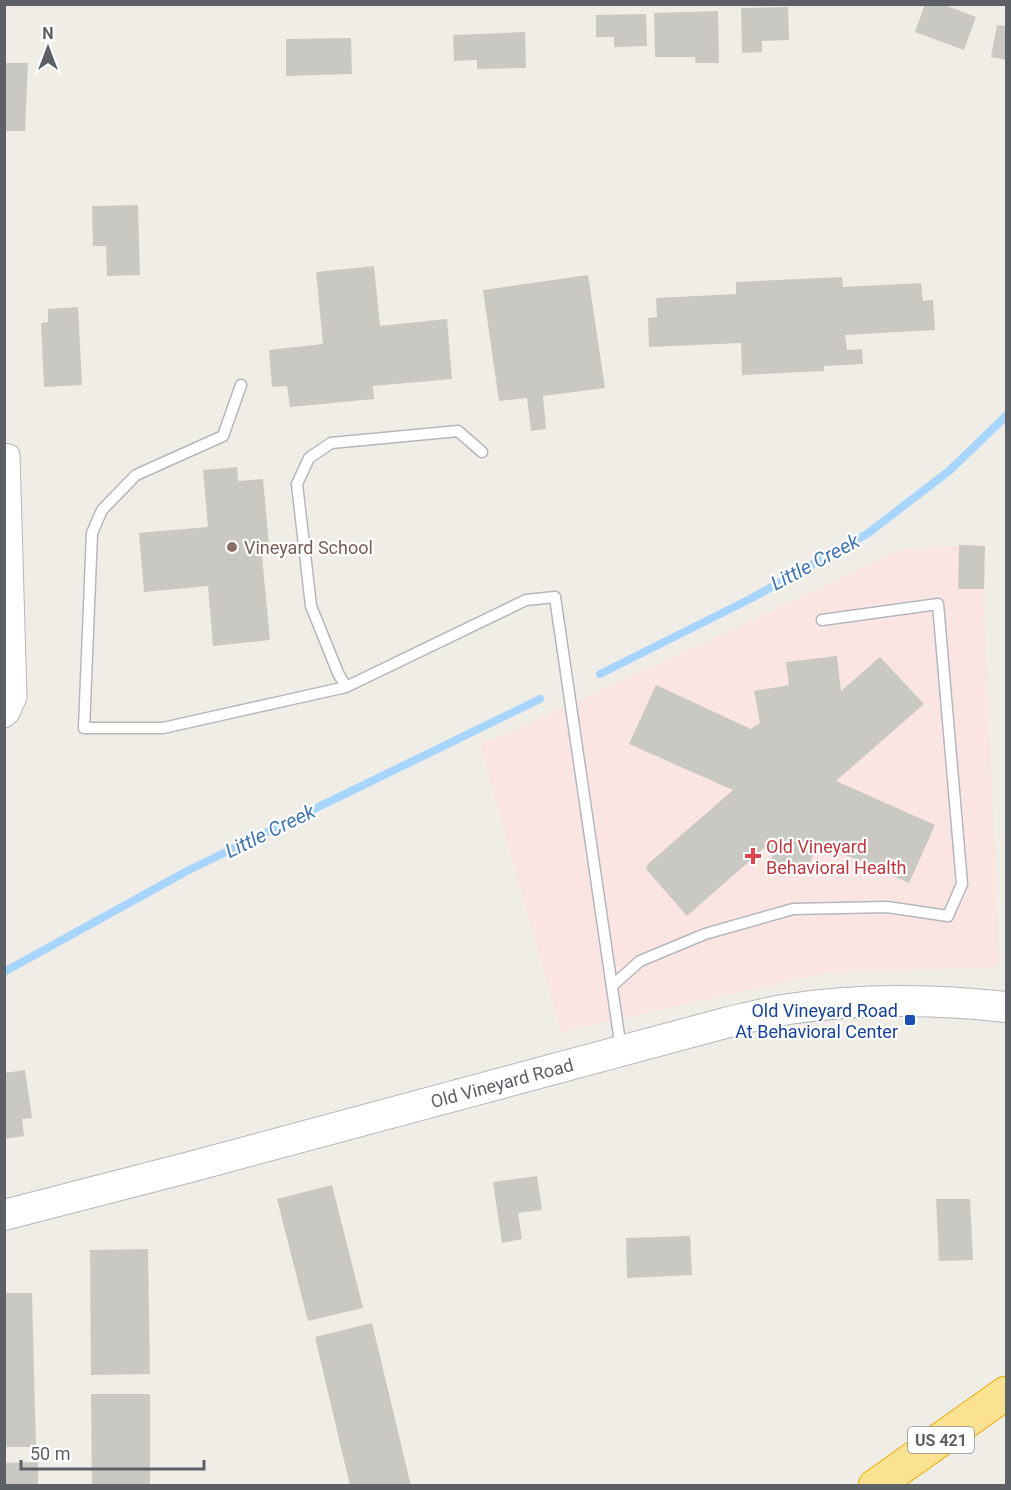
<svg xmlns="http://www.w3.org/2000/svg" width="1011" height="1490" font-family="Roboto,sans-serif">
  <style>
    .medical { fill: #fbe5e2 }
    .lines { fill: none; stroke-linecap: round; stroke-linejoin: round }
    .stream { stroke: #a7d5fd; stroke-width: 8 }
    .building { fill: #cac8c2 }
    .lane-casing { stroke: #b5b7bc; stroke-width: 13 }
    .street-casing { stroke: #b5b7bc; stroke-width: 23 }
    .secondary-casing { stroke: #b4b7bc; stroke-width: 32 }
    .highway-casing { stroke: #efac05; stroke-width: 35 }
    .lane { stroke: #fff; stroke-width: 10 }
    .street { stroke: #fff; stroke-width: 21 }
    .secondary { stroke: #fff; stroke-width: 30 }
    .highway { stroke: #fae291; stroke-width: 33 }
    .education-dot { fill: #8d6e63; stroke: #fff; stroke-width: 2 }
    .health-dot { fill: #e0444e; stroke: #fff; stroke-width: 2 }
    .transit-dot { fill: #1a4fb4; stroke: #fff; stroke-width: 2 }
    .labels { text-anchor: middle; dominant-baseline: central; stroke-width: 4.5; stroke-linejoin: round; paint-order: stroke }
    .shield { fill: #fff; stroke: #8e9093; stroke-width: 1.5 }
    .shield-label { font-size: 16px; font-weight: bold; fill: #5d6065 }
    .education-label { font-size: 18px; fill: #785e54; stroke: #fff; text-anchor: start }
    .health-label { font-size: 18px; fill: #be3a42; stroke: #fff; text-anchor: start }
    .transit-label { font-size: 18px; fill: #164399; stroke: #fff; text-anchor: end }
    .street-label { font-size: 18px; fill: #5d6065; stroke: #fff }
    .water-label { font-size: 20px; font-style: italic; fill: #4375af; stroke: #fff }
  </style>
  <rect width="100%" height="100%" fill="#efede5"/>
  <path class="medical" d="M981,544L1000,967L826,973L561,1032L480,744L530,723L772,611L900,550Z"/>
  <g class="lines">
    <g class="stream">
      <path d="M600,674L750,599L867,534L949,471L1006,416"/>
      <path d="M4,972L187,871L540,699"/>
    </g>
  </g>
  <g class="building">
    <path d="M925,4H942L976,17L964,50L915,32Z"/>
    <path d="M788,7L789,40L762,41V52L742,53L741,8Z"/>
    <path d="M718,11L719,63H696L695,57H655L654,13Z"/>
    <path d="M646,14L647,46L614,47V37H596V15Z"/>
    <path d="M997,25L1006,26V60L991,57Z"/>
    <path d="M525,32L526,68L477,69V60L454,61L453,35Z"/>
    <path d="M351,38L352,74L286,76V39Z"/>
    <path d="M4,63H28L25,131H4Z"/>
    <path d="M138,205L140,275L107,276L106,246H93L92,206Z"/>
    <path d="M374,266L380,326L447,319L452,379L373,386L374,399L290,407L287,386L272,387L269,350L323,344L316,272Z"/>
    <path d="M588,275L605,388L543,396L546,429L531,431L527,398L499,401L483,290Z"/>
    <path d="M842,277L843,287L921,283L923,301L933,300L935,330L845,335L847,350L862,349L863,364L824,366V371L742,375L741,343L649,347L648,318L657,317L656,298L736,294V282Z"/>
    <path d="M78,307L82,385L44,387L41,323L48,322V309Z"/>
    <path d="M237,467L238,481L263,479L270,556H262L270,640L213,646L208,586L144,592L139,533L208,527L203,470Z"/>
    <path d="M959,545L985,546L984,589H958Z"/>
    <path d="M837,656L841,691L880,657L924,704L836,781L935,825L909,883L812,840L814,853L810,863L773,867L770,843L687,916L646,869L648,864L733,790L629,744L656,685L751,729L760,723L754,691L789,685L786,662Z"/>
    <path d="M25,1070L32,1118L22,1119L24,1136L4,1139V1073Z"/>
    <path d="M537,1176L542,1210L518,1213L522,1239L502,1243L493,1182Z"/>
    <path d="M332,1185L363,1308L308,1321L277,1199Z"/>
    <path d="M936,1199H970L973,1260L939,1261Z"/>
    <path d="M690,1236L692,1275L627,1278L626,1238Z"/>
    <path d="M148,1249L150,1374L91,1375L90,1250Z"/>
    <path d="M4,1293H32L36,1447H4Z"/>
    <path d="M372,1323L411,1486H350L315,1337Z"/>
    <path d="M91,1394H150V1486H92Z"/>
    <path d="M38,1462V1486H4V1463Z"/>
  </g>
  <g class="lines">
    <defs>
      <g id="lane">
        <path d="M241,385L223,436L136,475L102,510L92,533L84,728H163L346,687L526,600L555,597L621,1049"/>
        <path d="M346,687L338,673L311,606L297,484L309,458L331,443L458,431L482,452"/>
        <path d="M613,985L640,961L705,934L793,909L887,907L948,916L962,884L938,604L822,620"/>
      </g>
      <path id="street" d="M4,454L9,455L16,697L9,713L4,717"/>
      <path id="secondary" d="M4,1215L190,1167L725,1023C746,1018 768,1012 789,1009C861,998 934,999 1006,1007"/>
      <path id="highway" d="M875,1486L1006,1393"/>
    </defs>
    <use href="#lane" class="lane-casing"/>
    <use href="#street" class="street-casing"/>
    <use href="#secondary" class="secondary-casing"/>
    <use href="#highway" class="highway-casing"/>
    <use href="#lane" class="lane"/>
    <use href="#street" class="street"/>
    <use href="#secondary" class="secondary"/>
    <use href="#highway" class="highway"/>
  </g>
  <circle class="education-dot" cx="232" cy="547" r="6"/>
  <path class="health-dot" d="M750 847h6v6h6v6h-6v6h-6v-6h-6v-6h6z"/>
  <rect class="transit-dot" x="904" y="1014" width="12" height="12" rx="3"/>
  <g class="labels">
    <rect class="shield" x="908" y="1427" width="66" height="26" rx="4.5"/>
    <g class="shield-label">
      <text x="941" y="1440">US 421</text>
    </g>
    <g class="education-label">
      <text x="244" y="547">Vineyard School</text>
    </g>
    <g class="health-label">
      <text x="766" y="846">Old Vineyard<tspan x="766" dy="21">Behavioral Health</tspan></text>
    </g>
    <g class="transit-label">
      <text x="898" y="1010">Old Vineyard Road<tspan x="898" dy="21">At Behavioral Center</tspan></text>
    </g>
    <g class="street-label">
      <text transform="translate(502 1083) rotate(-15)">Old Vineyard Road</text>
    </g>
    <g class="water-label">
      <text transform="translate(815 562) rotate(-28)">Little Creek</text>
      <text transform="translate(270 831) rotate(-26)">Little Creek</text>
    </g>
  </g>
  <rect width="1011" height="1490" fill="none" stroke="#5d6065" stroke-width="12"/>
  <g transform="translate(48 48)" stroke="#ffffff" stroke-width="4.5" paint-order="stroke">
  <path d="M0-4.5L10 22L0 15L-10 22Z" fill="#5d6065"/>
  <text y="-9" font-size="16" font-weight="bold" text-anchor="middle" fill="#5d6065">N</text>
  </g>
  <path d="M21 1460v9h183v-9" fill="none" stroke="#5d6065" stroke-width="3"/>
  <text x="30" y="1460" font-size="18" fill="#5d6065" stroke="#ffffff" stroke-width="4.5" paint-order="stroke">50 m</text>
</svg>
